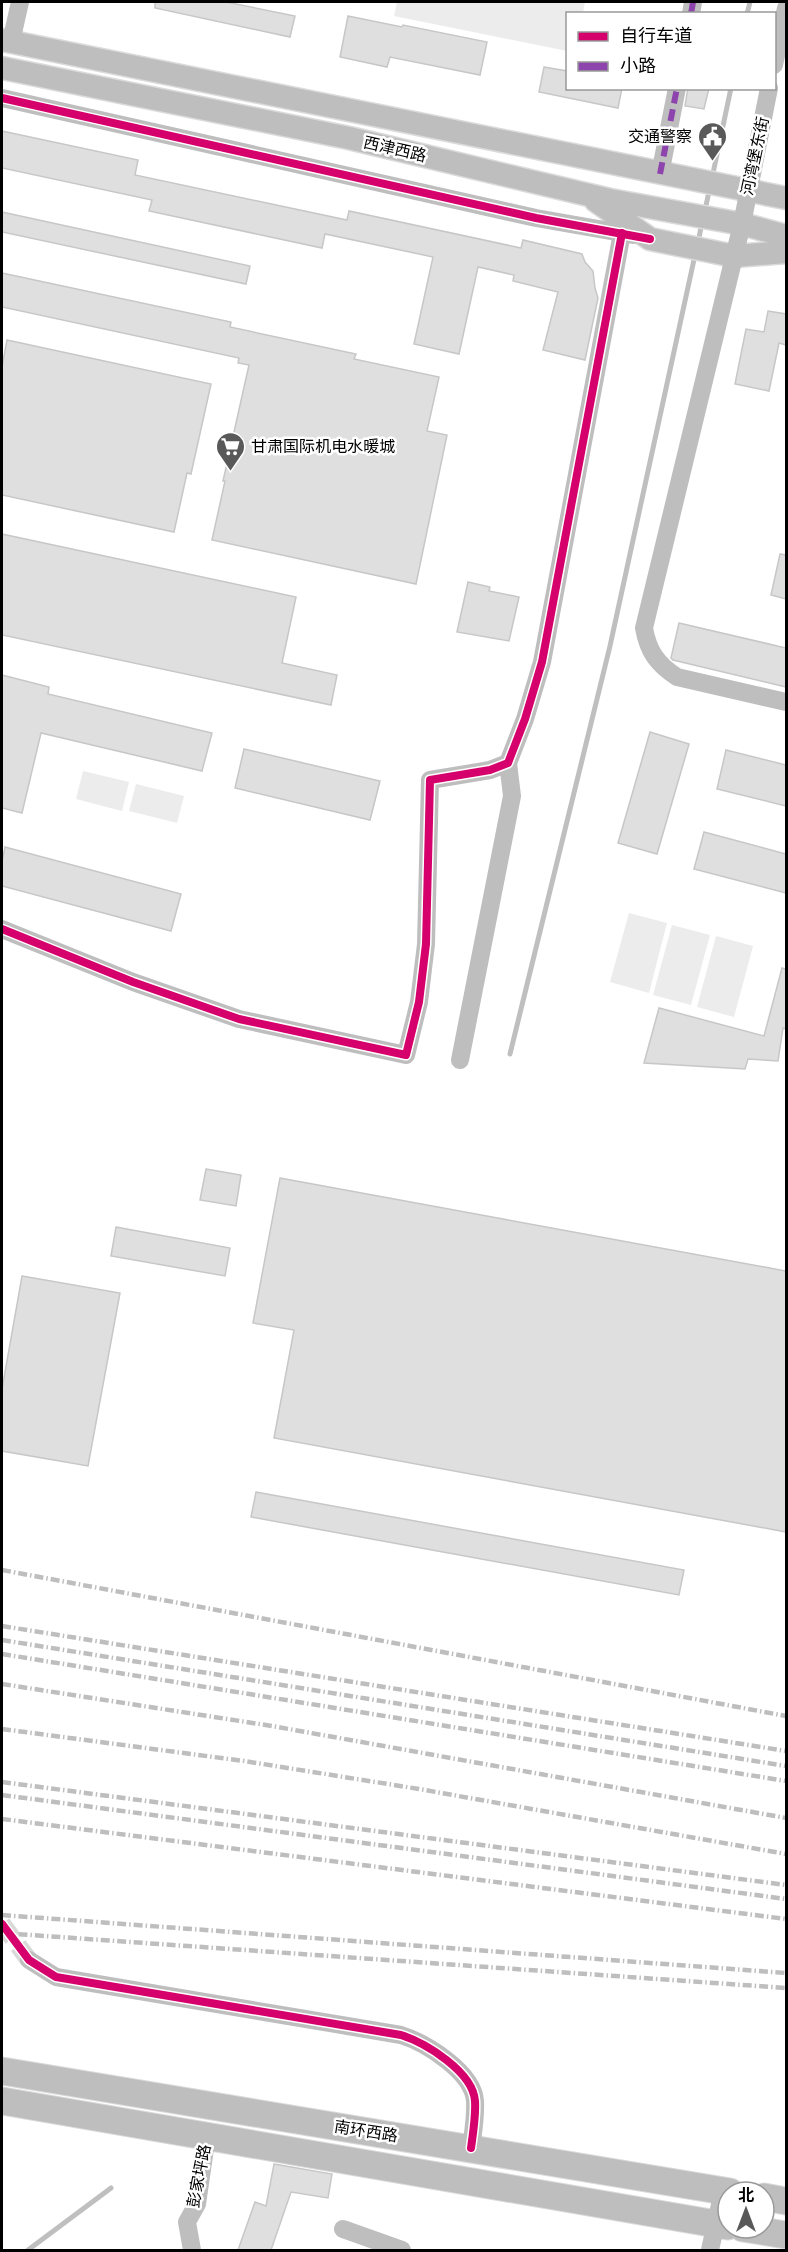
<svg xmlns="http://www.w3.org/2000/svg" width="788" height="2252" font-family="Roboto,'Noto Sans SC',sans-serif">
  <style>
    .green { fill: #ececec }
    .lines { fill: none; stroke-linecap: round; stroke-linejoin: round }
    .stream { stroke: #bfbfbf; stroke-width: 5 }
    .building { fill: #dfdfdf; stroke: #c7c7c7; stroke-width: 1.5 }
    .minor-tunnel { stroke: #d9d9d9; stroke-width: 18; stroke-dasharray: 18 9; stroke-linecap: butt }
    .major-casing { stroke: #dbdbdb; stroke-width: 25 }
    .highway-casing { stroke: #dbdbdb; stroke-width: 29 }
    .minor { stroke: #bebebe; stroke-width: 18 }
    .major { stroke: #bebebe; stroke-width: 22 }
    .highway { stroke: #bebebe; stroke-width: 27 }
    .rail { stroke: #bebebe; stroke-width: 4.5; stroke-dasharray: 9 3 1.5 3; stroke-linecap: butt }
    .quiet { stroke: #8e44ad; stroke-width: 6; stroke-dasharray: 12 6; stroke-linecap: butt }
    .cycleway-casing { stroke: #fff; stroke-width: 11 }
    .cycleway { stroke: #d6006c; stroke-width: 8 }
    .labels { text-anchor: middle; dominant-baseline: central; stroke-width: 5; stroke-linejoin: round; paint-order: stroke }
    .poi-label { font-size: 16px; fill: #000; stroke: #fff; text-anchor: end }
    .street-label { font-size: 16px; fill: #000; stroke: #fff }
  </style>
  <rect width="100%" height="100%" fill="#fff"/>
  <g class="green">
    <path d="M397,2H585L583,13L568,14L567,51L394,16Z"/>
    <path d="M83,771L129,782L122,811L76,799Z"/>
    <path d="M136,784L184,796L177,823L129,811Z"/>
    <path d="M629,913L667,923L649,993L610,982Z"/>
    <path d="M672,925L710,935L691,1005L653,995Z"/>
    <path d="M716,936L753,946L734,1017L697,1007Z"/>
  </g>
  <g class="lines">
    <g class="stream">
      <path d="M747,14L750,2"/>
      <path d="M712,178L731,88"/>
      <path d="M705,210L710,187"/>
      <path d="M698,243L702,222"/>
      <path d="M510,1054L610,646L695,255"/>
      <path d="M28,2250L111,2188"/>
    </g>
  </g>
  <g class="building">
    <path d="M155,2H226L295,16L290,37L155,8Z"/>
    <path d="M348,16L402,27L403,25L487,42L480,75L390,57L387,67L340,57Z"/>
    <path d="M544,67L567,71V88H622L618,108L539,92Z"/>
    <path d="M688,88H709L704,109L685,106Z"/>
    <path d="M2,131L138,160L135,175L347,220L349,211L521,248L523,240L582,254L585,262L593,271L595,288L598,298L585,360L543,350L558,292L513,281L514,275L478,267L459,354L414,344L433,257L325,234L322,248L149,211L152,200L2,168Z"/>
    <path d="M2,212L250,266L246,284L2,232Z"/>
    <path d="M2,273L231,322L230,327L356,354L354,359L439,377L427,431L447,435L416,584L212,540L225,481H223L249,365L238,363L239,358L2,307Z"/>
    <path d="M768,311L786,314V345L779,343L769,391L735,384L746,329L764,332Z"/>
    <path d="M7,340L211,384L191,474L187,473L174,532L2,495V367Z"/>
    <path d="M2,534L296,597L282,663L337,675L331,705L2,635Z"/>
    <path d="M780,554L786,555V599L771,595Z"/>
    <path d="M468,582L490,587L489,591L519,597L509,641L457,632Z"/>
    <path d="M679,623L786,648V687L673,660L671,658Z"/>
    <path d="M2,675L49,687L48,694L212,733L202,771L41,733L22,813L2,808Z"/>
    <path d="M650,732L689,744L657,854L618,843Z"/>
    <path d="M244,749L380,781L370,820L235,788Z"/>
    <path d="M726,750L786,765V806L717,789Z"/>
    <path d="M704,832L786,854V893L694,869Z"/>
    <path d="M5,847L181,894L171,931L2,886V862Z"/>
    <path d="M782,968L786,969V1029L783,1028L778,1061L748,1059L745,1069L644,1063L659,1008L764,1036Z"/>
    <path d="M206,1169L241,1175L236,1206L200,1200Z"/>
    <path d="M280,1178L786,1271V1532L274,1438L294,1330L253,1323Z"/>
    <path d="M116,1227L230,1248L225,1276L111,1256Z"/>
    <path d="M22,1276L120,1293L88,1466L2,1451V1389Z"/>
    <path d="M256,1492L684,1570L679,1595L251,1517Z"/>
    <path d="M274,2164L332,2174L328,2198L291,2192L271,2250H238L255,2202L266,2206Z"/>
  </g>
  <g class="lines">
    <path class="minor-tunnel" d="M2,1924L29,1960"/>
    <defs>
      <g id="major">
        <path d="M2,40L786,198"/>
        <path d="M2,68L349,138L610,200L742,224L786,236"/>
        <path d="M596,201L650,239L734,256L786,252"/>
      </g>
      <g id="highway">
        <path d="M2,2071L730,2192"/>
        <path d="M2,2101L728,2226"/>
        <path d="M764,2197L786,2201"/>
        <path d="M743,2228L786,2235"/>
      </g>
    </defs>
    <use href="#major" class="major-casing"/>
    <use href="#highway" class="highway-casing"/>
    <g class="minor">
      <path d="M691,14L693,2"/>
      <path d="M11,42L20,2"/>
      <path d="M774,65L786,8"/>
      <path d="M769,88L742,224L644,628C648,651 657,664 677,677L786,702"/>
      <path d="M2,98L536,218L633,235"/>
      <path d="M660,174L677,88"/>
      <path d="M2,929L133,982L239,1019L406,1055L419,1002L426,944L430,780L490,770L508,763L525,719L542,662L622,233"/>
      <path d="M460,1060L512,796L508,763"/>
      <path d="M29,1960L56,1977L401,2035C426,2043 473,2072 475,2101C476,2116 473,2133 471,2148"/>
      <path d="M343,2229L402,2250"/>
      <path d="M192,2250L187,2222L197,2204L207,2135"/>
      <path d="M710,2250L723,2191"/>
    </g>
    <use href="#major" class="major"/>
    <use href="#highway" class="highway"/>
    <g class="rail">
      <path d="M2,1570L786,1716"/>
      <path d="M2,1626L786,1751"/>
      <path d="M2,1640L786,1766"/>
      <path d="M2,1654L786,1781"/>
      <path d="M2,1684L272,1726L786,1818"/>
      <path d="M2,1729L244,1761L419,1789L786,1854"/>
      <path d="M2,1782L786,1885"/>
      <path d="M2,1795L786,1899"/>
      <path d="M2,1819L786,1919"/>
      <path d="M2,1915L786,1973"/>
      <path d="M2,1933L786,1988"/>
    </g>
    <g class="quiet">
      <path d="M691,14L693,2"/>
      <path d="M660,174L677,88"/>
    </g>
    <defs>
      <g id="cycleway">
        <path d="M2,98L536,218L650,239"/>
        <path d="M2,929L133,982L239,1019L406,1055L419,1002L426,944L430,780L490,770L508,763L525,719L542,662L622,233"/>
        <path d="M2,1924L29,1960L56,1977L401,2035C426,2043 473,2072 475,2101C476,2116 473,2133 471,2148"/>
      </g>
    </defs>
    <use href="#cycleway" class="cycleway-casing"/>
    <use href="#cycleway" class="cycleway"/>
  </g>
  <defs>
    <symbol id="civic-pin" viewBox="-11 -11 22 30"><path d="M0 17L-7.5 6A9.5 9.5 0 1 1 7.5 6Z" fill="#595959" stroke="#fff"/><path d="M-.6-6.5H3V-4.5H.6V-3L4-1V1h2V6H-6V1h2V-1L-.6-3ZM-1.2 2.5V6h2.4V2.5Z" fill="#fff"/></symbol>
    <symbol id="supermarket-pin" viewBox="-11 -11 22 30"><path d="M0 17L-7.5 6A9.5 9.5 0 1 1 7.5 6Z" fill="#595959" stroke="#fff"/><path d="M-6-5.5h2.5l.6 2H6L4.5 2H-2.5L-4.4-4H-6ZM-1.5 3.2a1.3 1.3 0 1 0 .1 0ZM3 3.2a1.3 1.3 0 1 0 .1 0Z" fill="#fff"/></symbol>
  </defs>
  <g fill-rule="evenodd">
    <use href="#civic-pin" x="696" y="120" width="33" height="45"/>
    <use href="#supermarket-pin" x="214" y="430" width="33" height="45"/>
  </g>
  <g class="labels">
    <g class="poi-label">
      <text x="692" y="136">交通警察</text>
      <text x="251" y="446" text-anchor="start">甘肃国际机电水暖城</text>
    </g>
    <g class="street-label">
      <text transform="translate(395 149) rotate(13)">西津西路</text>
      <text transform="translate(755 156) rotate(-78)">河湾堡东街</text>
      <text transform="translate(366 2131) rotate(9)">南环西路</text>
      <text transform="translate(199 2176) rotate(-79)">彭家坪路</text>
    </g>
  </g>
  <rect width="788" height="2252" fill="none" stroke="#000000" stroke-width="6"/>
  <rect x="566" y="12" width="210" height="78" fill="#ffffff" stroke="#999999" stroke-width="1.5"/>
  <rect x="578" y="32" width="30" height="9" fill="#d6006c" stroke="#999999" stroke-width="1.5"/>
  <text x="620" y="42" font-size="18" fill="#000000">自行车道</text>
  <rect x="578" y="62" width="30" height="9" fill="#8e44ad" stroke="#999999" stroke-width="1.5"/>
  <text x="620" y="72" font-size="18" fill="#000000">小路</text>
  <g transform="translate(746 2210)"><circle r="28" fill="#ffffff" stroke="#999999" stroke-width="1.5"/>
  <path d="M0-4.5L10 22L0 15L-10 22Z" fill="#595959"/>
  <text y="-9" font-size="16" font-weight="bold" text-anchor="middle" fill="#000000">北</text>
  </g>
</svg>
